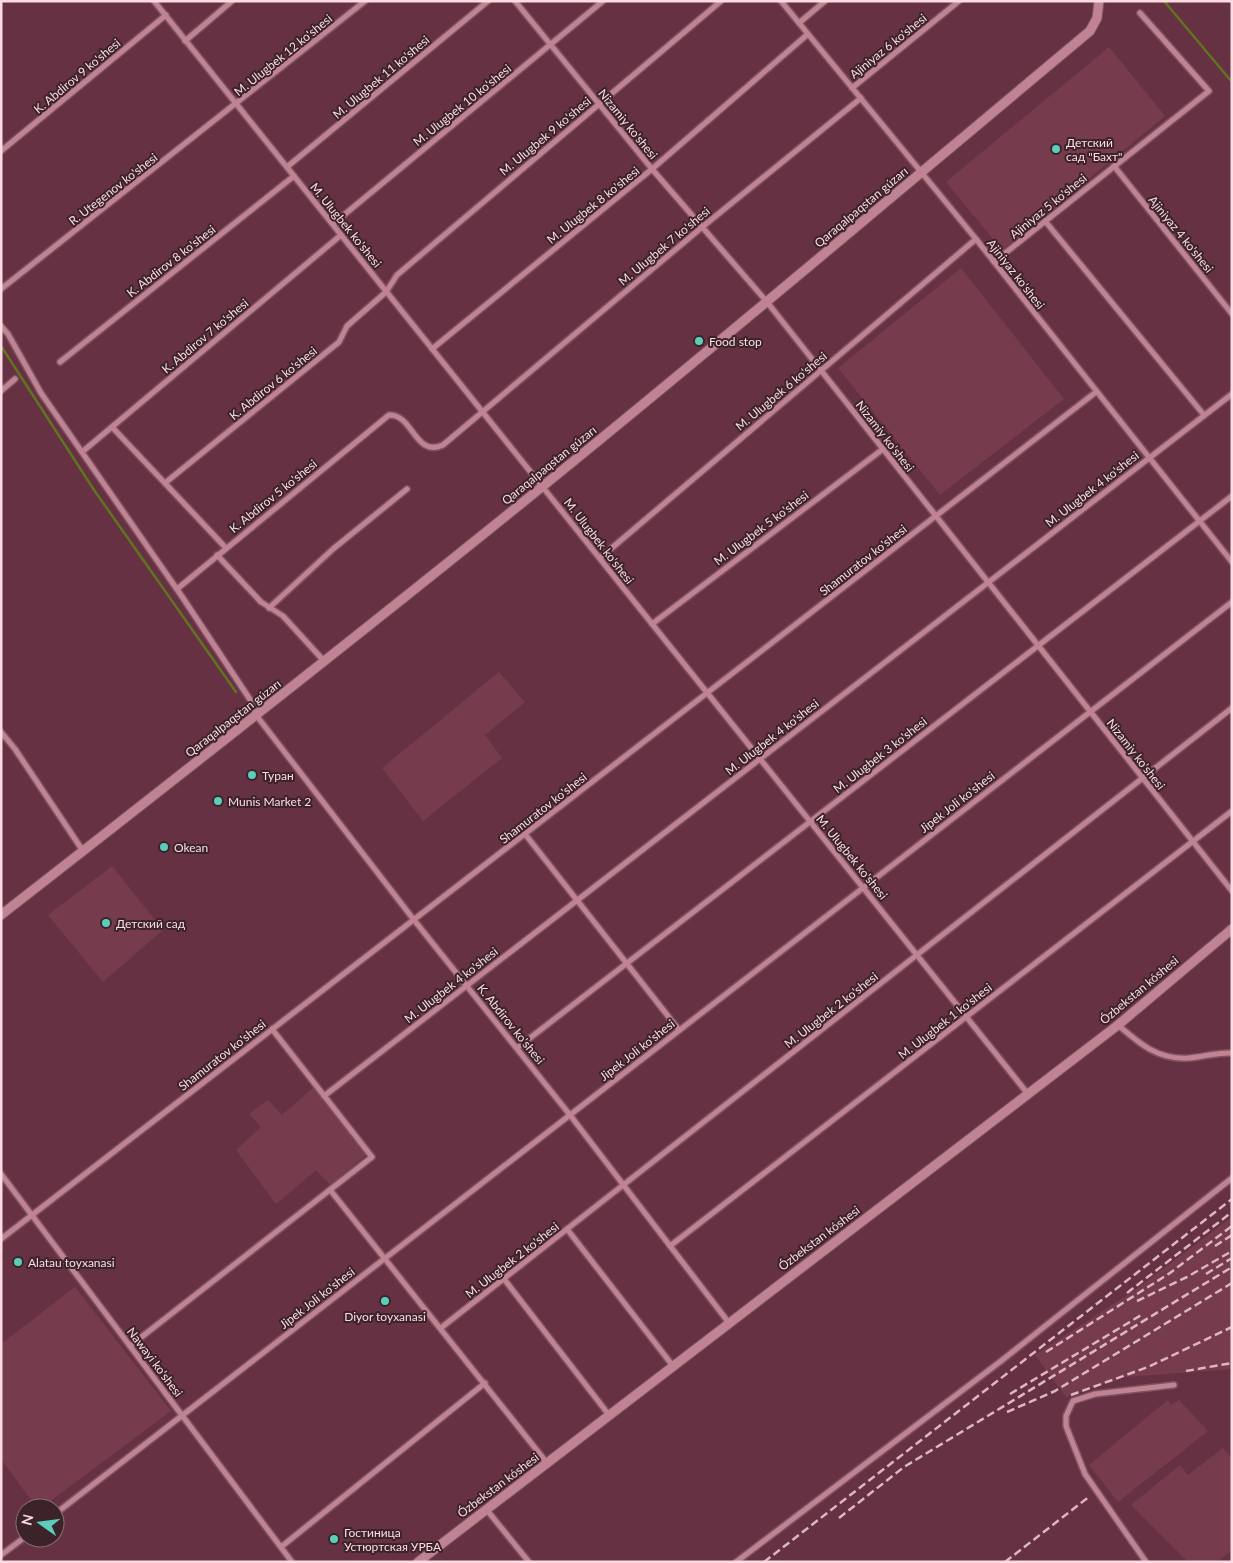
<svg xmlns="http://www.w3.org/2000/svg" width="1233" height="1563" font-family="Lato,sans-serif">
  <style>
    .built { fill: #763c4e }
    .lines { fill: none; stroke-linecap: round; stroke-linejoin: round }
    .stream { stroke: #60731f; stroke-width: 2.5 }
    .minor-casing { stroke: #7f5261; stroke-width: 8 }
    .tertiary-casing { stroke: #7f5261; stroke-width: 11 }
    .minor { stroke: #bf8393; stroke-width: 5 }
    .tertiary { stroke: #bf8393; stroke-width: 9 }
    .rail { stroke: #dcb7c1; stroke-width: 2.5; stroke-dasharray: 8 4; stroke-linecap: butt }
    .poi-dot { fill: #5bcebb; stroke: #3c232a; stroke-width: 2 }
    .labels { text-anchor: middle; dominant-baseline: central; stroke-width: 4; stroke-linejoin: round; paint-order: stroke }
    .street-label { font-size: 12px; fill: #fcdbe3; stroke: #3c232a }
    .poi-label { font-size: 12px; fill: #fcdbe3; stroke: #3c232a; text-anchor: start }
  </style>
  <rect width="100%" height="100%" fill="#663243"/>
  <g class="built">
    <path d="M1109,47L1165,116L1002,250L946,182Z"/>
    <path d="M961,268L1064,399L940,495L838,368Z"/>
    <path d="M499,672L525,702L485,735L502,758L423,821L382,768Z"/>
    <path d="M112,866L163,930L103,982L48,915Z"/>
    <path d="M313,1088L366,1155L330,1185L316,1170L276,1204L236,1150L261,1127L249,1114L268,1100L282,1115Z"/>
    <path d="M1232,1217V1369L1124,1377L1066,1397L1035,1355L1135,1290Z"/>
    <path d="M75,1287L171,1411L41,1508H37L1,1459V1344Z"/>
    <path d="M1168,1400L1171,1405L1179,1400L1208,1431L1118,1502L1089,1465Z"/>
    <path d="M1223,1448L1232,1458V1550L1217,1562H1188L1131,1505L1180,1465L1188,1475Z"/>
  </g>
  <g class="lines">
    <g class="stream">
      <path d="M1164,1L1232,82"/>
      <path d="M1,346L94,490L236,692"/>
    </g>
    <defs>
      <g id="minor">
        <path d="M154,1L1028,1094"/>
        <path d="M515,1L652,169L767,302L1232,891"/>
        <path d="M781,1L976,239L1232,562"/>
        <path d="M799,23L825,1"/>
        <path d="M185,41L232,1"/>
        <path d="M852,88L959,1"/>
        <path d="M1,151L166,15"/>
        <path d="M1114,166L1232,314"/>
        <path d="M287,167L488,1"/>
        <path d="M1045,221L1204,415"/>
        <path d="M333,224L603,1"/>
        <path d="M994,262L1209,91L1140,13"/>
        <path d="M1,289L365,1"/>
        <path d="M1,326L8,334L41,393L183,598L251,701L256,715L414,920L570,1115L729,1323"/>
        <path d="M432,349L652,169L808,34"/>
        <path d="M60,362L294,176"/>
        <path d="M1,391L15,379"/>
        <path d="M112,427L226,548"/>
        <path d="M82,452L341,235"/>
        <path d="M165,483L339,342L347,326L386,292L397,275L721,1"/>
        <path d="M217,555L261,602L283,616L324,661"/>
        <path d="M600,558L976,239"/>
        <path d="M177,589L389,415C413,414 415,458 443,445L701,228L861,98"/>
        <path d="M269,608L333,549L407,489"/>
        <path d="M652,624L883,449"/>
        <path d="M1,732L15,749L83,851"/>
        <path d="M525,834L679,1030"/>
        <path d="M1118,1025C1140,1044 1158,1060 1189,1058C1203,1057 1217,1052 1232,1053"/>
        <path d="M517,1048L1232,496"/>
        <path d="M324,1096L1232,394"/>
        <path d="M1,1174L292,1562"/>
        <path d="M331,1191L547,1463"/>
        <path d="M567,1229L673,1366"/>
        <path d="M1,1239L1096,392"/>
        <path d="M670,1246L1232,811"/>
        <path d="M504,1279L609,1415"/>
        <path d="M442,1327L1232,708"/>
        <path d="M130,1346L372,1157L272,1029"/>
        <path d="M486,1509L529,1562"/>
        <path d="M55,1514L1232,602"/>
        <path d="M281,1547L485,1383"/>
        <path d="M1,1555L25,1537"/>
        <path d="M736,1562L1001,1361L1232,1178"/>
        <path d="M1146,1562L1085,1474L1066,1426V1416L1073,1401L1095,1394L1174,1385"/>
      </g>
      <g id="tertiary">
        <path d="M1,915C183,773 364,631 543,486C727,337 908,183 1090,31L1097,18L1099,1"/>
        <path d="M418,1562L1118,1025L1232,929"/>
      </g>
    </defs>
    <use href="#minor" class="minor-casing"/>
    <use href="#tertiary" class="tertiary-casing"/>
    <use href="#minor" class="minor"/>
    <use href="#tertiary" class="tertiary"/>
    <g class="rail">
      <path d="M1215,1246L1232,1235"/>
      <path d="M1206,1274L1232,1258"/>
      <path d="M1127,1293L1232,1212"/>
      <path d="M1137,1301L1187,1277L1232,1251"/>
      <path d="M1046,1352L1170,1273L1232,1226"/>
      <path d="M1186,1371L1232,1363"/>
      <path d="M1010,1394L1143,1314"/>
      <path d="M1071,1395L1148,1367L1232,1327"/>
      <path d="M1007,1412L1055,1391L1232,1283"/>
      <path d="M839,1518L904,1467L1232,1267"/>
      <path d="M764,1562L1232,1199"/>
      <path d="M1005,1562L1090,1496"/>
    </g>
  </g>
  <g class="poi-dot">
    <circle cx="1056" cy="149" r="5"/>
    <circle cx="699" cy="341" r="5"/>
    <circle cx="252" cy="775" r="5"/>
    <circle cx="218" cy="801" r="5"/>
    <circle cx="164" cy="847" r="5"/>
    <circle cx="106" cy="923" r="5"/>
    <circle cx="18" cy="1262" r="5"/>
    <circle cx="385" cy="1301" r="5"/>
    <circle cx="334" cy="1539" r="5"/>
  </g>
  <g class="labels">
    <g class="street-label">
      <text transform="translate(888 46) rotate(-39)">Ajiniyaz 6 ko'shesi</text>
      <text transform="translate(283 55) rotate(-39)">M. Ulugbek 12 ko'shesi</text>
      <text transform="translate(77 76) rotate(-40)">K. Abdirov 9 ko'shesi</text>
      <text transform="translate(381 77) rotate(-40)">M. Ulugbek 11 ko'shesi</text>
      <text transform="translate(462 105) rotate(-39)">M. Ulugbek 10 ko'shesi</text>
      <text transform="translate(628 124) rotate(51)">Nizamiy ko'shesi</text>
      <text transform="translate(545 136) rotate(-40)">M. Ulugbek 9 ko'shesi</text>
      <text transform="translate(113 189) rotate(-38)">R. Utegenov ko'shesi</text>
      <text transform="translate(593 205) rotate(-39)">M. Ulugbek 8 ko'shesi</text>
      <text transform="translate(1048 206) rotate(-39)">Ajiniyaz 5 ko'shesi</text>
      <text transform="translate(861 207) rotate(-40)">Qaraqalpaqstan gúzarı</text>
      <text transform="translate(346 225) rotate(51)">M. Ulugbek ko'shesi</text>
      <text transform="translate(1181 234) rotate(51)">Ajiniyaz 4 ko'shesi</text>
      <text transform="translate(664 246) rotate(-40)">M. Ulugbek 7 ko'shesi</text>
      <text transform="translate(171 261) rotate(-38)">K. Abdirov 8 ko'shesi</text>
      <text transform="translate(1016 274) rotate(52)">Ajiniyaz ko'shesi</text>
      <text transform="translate(205 336) rotate(-40)">K. Abdirov 7 ko'shesi</text>
      <text transform="translate(273 383) rotate(-39)">K. Abdirov 6 ko'shesi</text>
      <text transform="translate(781 391) rotate(-40)">M. Ulugbek 6 ko'shesi</text>
      <text transform="translate(885 436) rotate(52)">Nizamiy ko'shesi</text>
      <text transform="translate(549 465) rotate(-39)">Qaraqalpaqstan gúzarı</text>
      <text transform="translate(1092 489) rotate(-38)">M. Ulugbek 4 ko'shesi</text>
      <text transform="translate(273 496) rotate(-39)">K. Abdirov 5 ko'shesi</text>
      <text transform="translate(761 528) rotate(-37)">M. Ulugbek 5 ko'shesi</text>
      <text transform="translate(599 541) rotate(52)">M. Ulugbek ko'shesi</text>
      <text transform="translate(863 560) rotate(-38)">Shamuratov ko'shesi</text>
      <text transform="translate(233 718) rotate(-38)">Qaraqalpaqstan gúzarı</text>
      <text transform="translate(772 737) rotate(-38)">M. Ulugbek 4 ko'shesi</text>
      <text transform="translate(1136 754) rotate(52)">Nizamiy ko'shesi</text>
      <text transform="translate(880 755) rotate(-38)">M. Ulugbek 3 ko'shesi</text>
      <text transform="translate(957 802) rotate(-38)">Jipek Joli ko'shesi</text>
      <text transform="translate(543 808) rotate(-38)">Shamuratov ko'shesi</text>
      <text transform="translate(852 857) rotate(51)">M. Ulugbek ko'shesi</text>
      <text transform="translate(451 985) rotate(-38)">M. Ulugbek 4 ko'shesi</text>
      <text transform="translate(1139 990) rotate(-40)">Ózbekstan kóshesi</text>
      <text transform="translate(831 1010) rotate(-38)">M. Ulugbek 2 ko'shesi</text>
      <text transform="translate(945 1021) rotate(-38)">M. Ulugbek 1 ko'shesi</text>
      <text transform="translate(511 1024) rotate(51)">K. Abdirov ko'shesi</text>
      <text transform="translate(637 1050) rotate(-38)">Jipek Joli ko'shesi</text>
      <text transform="translate(222 1055) rotate(-38)">Shamuratov ko'shesi</text>
      <text transform="translate(819 1238) rotate(-37)">Ózbekstan kóshesi</text>
      <text transform="translate(512 1260) rotate(-38)">M. Ulugbek 2 ko'shesi</text>
      <text transform="translate(317 1298) rotate(-38)">Jipek Joli ko'shesi</text>
      <text transform="translate(155 1362) rotate(53)">Nawayi ko'shesi</text>
      <text transform="translate(498 1485) rotate(-37)">Ózbekstan kóshesi</text>
    </g>
    <g class="poi-label">
      <text x="1066" y="142">Детский<tspan x="1066" dy="14">сад "Бахт"</tspan></text>
      <text x="709" y="341">Food stop</text>
      <text x="262" y="775">Туран</text>
      <text x="228" y="801">Munis Market 2</text>
      <text x="174" y="847">Okean</text>
      <text x="116" y="923">Детский сад</text>
      <text x="28" y="1262">Alatau toyxanasi</text>
      <text x="385" y="1316" text-anchor="middle">Diyor toyxanasi</text>
      <text x="344" y="1532">Гостиница<tspan x="344" dy="14">Устюртская УРБА</tspan></text>
    </g>
  </g>
  <rect width="1233" height="1563" fill="none" stroke="#fcdbe3" stroke-width="5"/>
  <g transform="translate(40 1523) rotate(284)"><circle r="24" fill="#3c232a" stroke="#896d74"/>
  <path d="M0-4L9 19L0 12L-9 19Z" fill="#5bcebb"/>
  <text y="-8" font-size="14" font-weight="bold" text-anchor="middle" fill="#fcdbe3">N</text>
  </g>
</svg>
